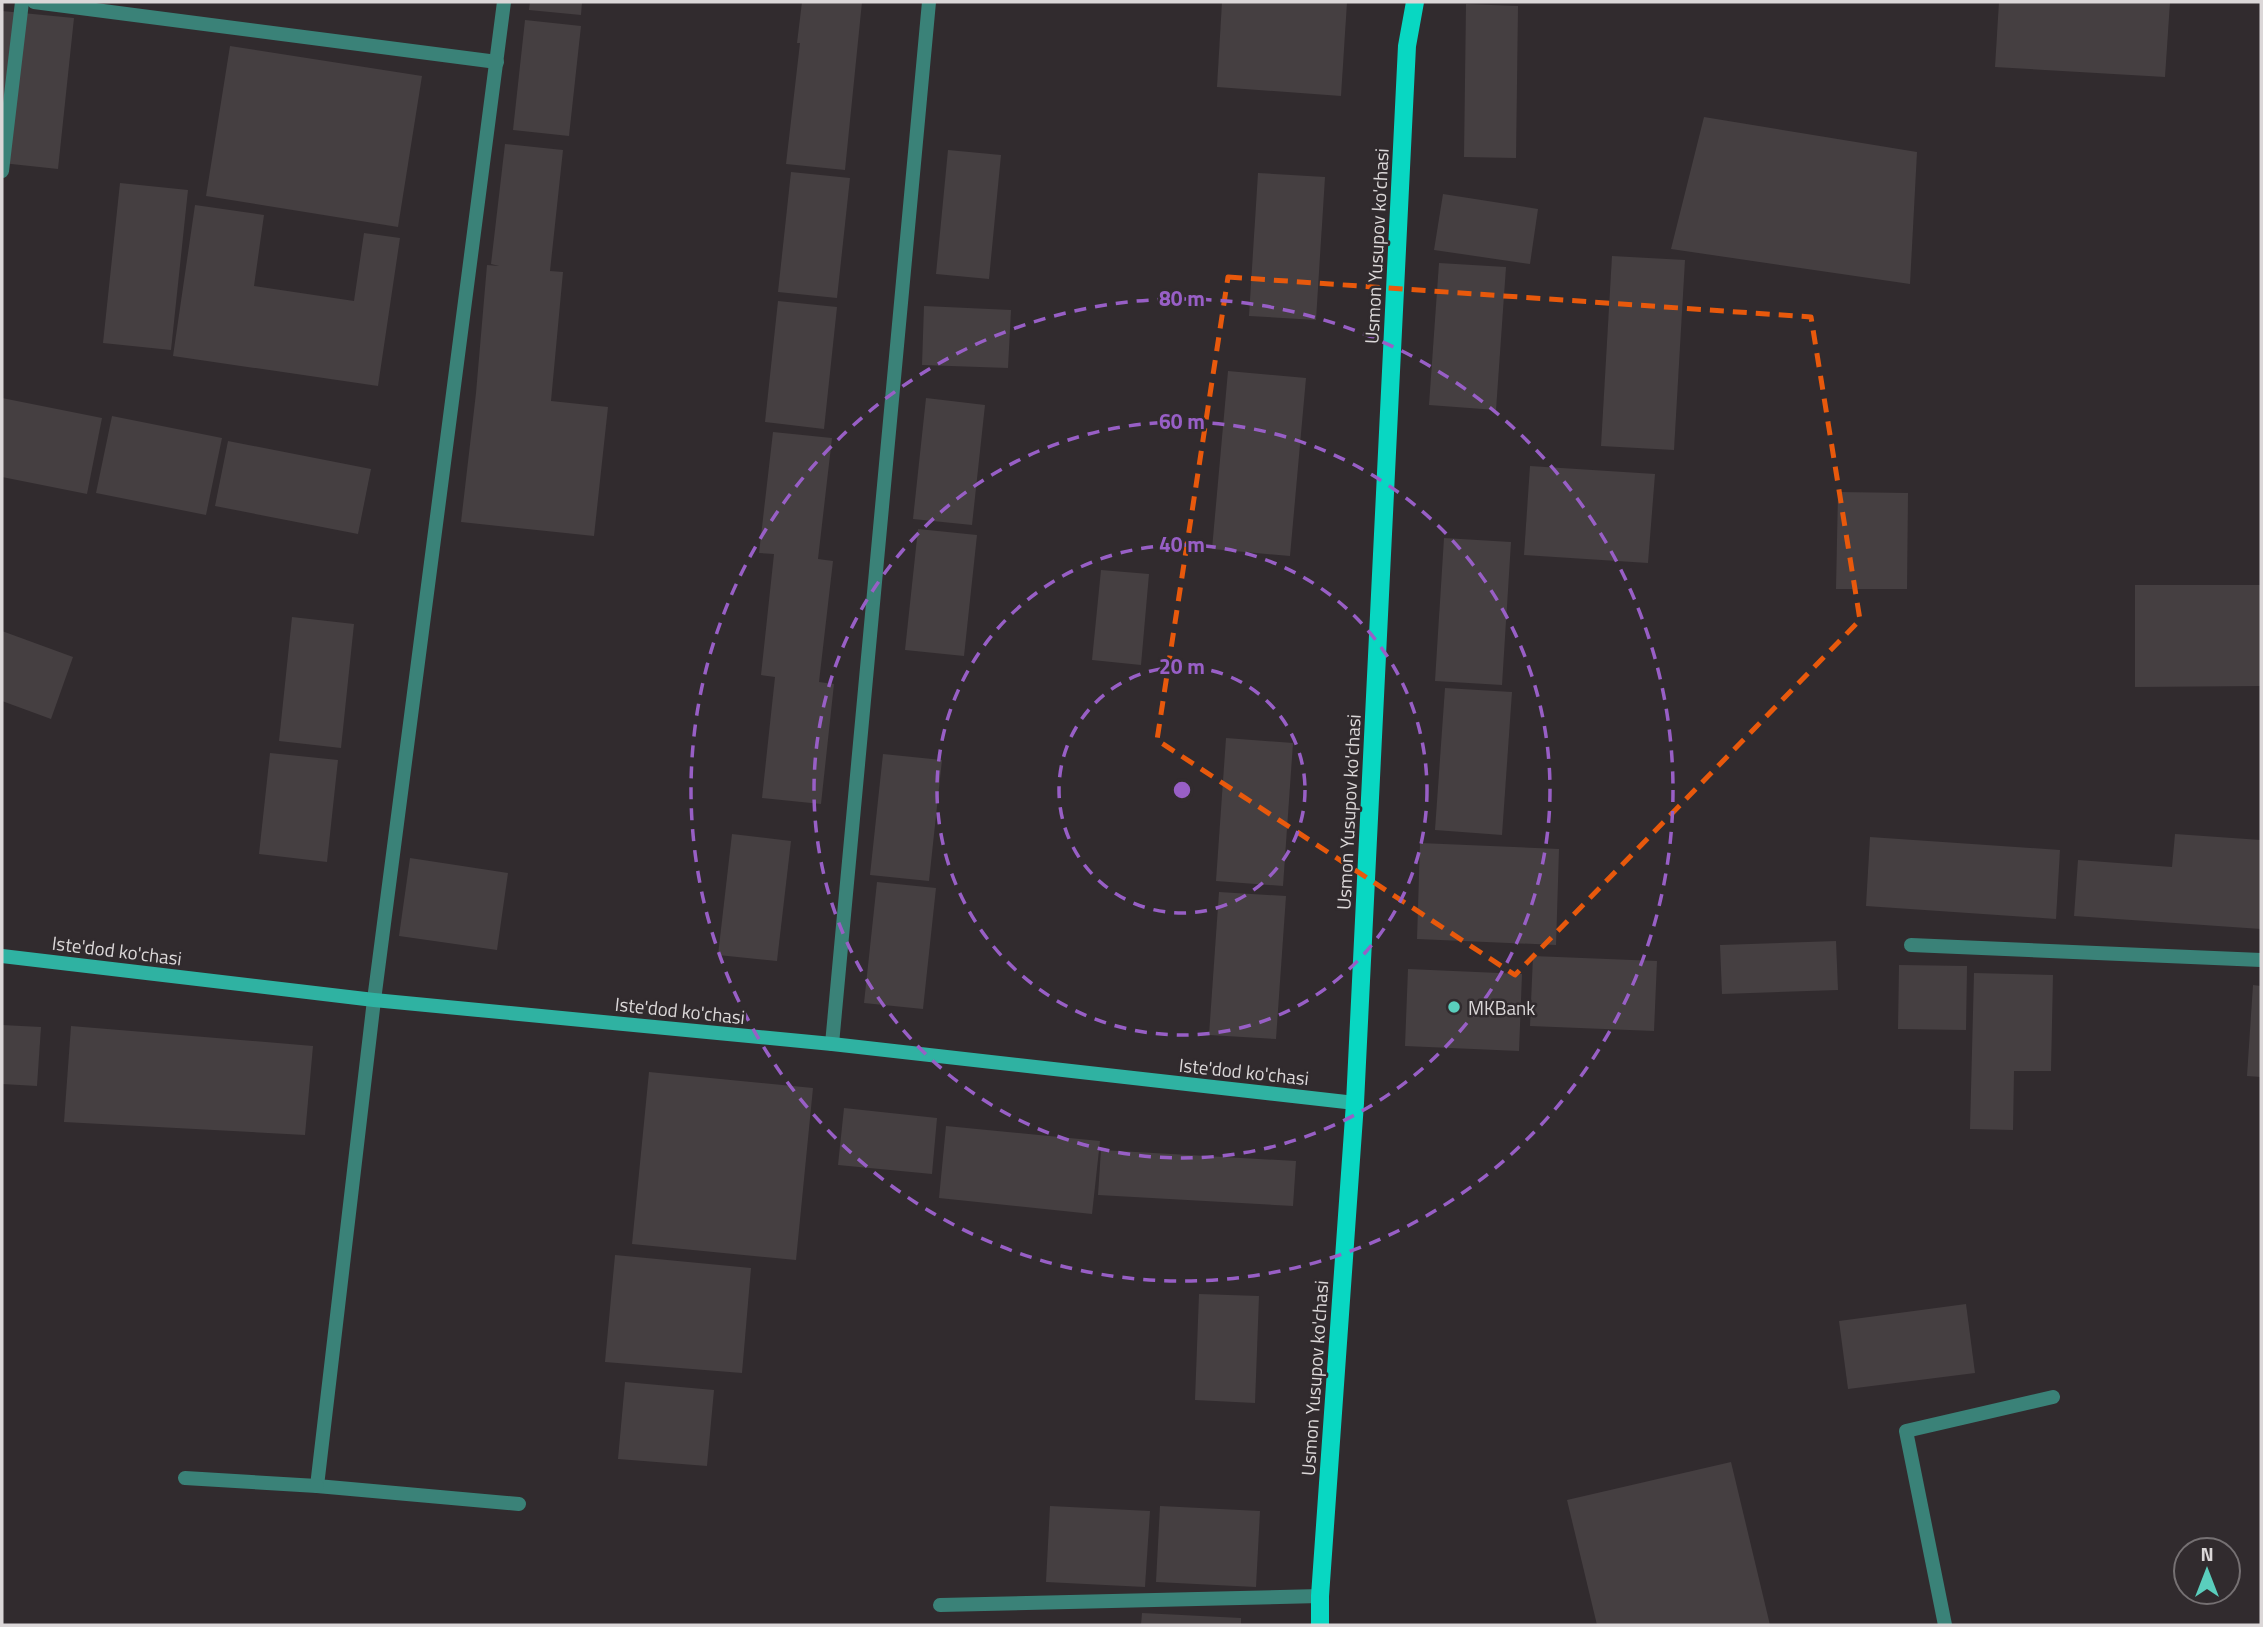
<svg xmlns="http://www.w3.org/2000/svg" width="2263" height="1627" font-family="'Titillium Web',sans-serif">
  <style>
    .building { fill: #453f41 }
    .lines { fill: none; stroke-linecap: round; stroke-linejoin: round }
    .street { stroke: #3a8278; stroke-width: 14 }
    .secondary { stroke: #2fb2a2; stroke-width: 14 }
    .primary { stroke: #08d7c2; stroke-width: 18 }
    .marked { fill: none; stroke: #e8590c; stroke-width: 5; stroke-dasharray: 14 9; stroke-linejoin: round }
    .ring { fill: none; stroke: #985fc6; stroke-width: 3.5; stroke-dasharray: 12 9 }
    .poi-dot { fill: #5acebd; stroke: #312b2e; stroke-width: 2.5 }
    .labels { text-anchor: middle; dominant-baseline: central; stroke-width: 5; stroke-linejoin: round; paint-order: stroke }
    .street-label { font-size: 19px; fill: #dbd7d8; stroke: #312b2e }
    .poi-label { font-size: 19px; fill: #dbd7d8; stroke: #312b2e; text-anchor: start }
    .centre { fill: #985fc6; stroke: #312b2e; stroke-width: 3.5 }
    .ring-label { font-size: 21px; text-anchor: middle; font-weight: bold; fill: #985fc6; stroke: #312b2e; stroke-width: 5; stroke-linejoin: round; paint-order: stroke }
  </style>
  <rect width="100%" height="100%" fill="#312b2e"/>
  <g class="building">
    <path d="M530,2H582L581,15L529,10Z"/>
    <path d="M802,2H862L845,170L786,164L800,43H797Z"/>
    <path d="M1222,2H1347L1341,96L1217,87Z"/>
    <path d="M1999,2H2170L2165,77L1995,67Z"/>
    <path d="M1466,4L1518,6L1516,158L1464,157Z"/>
    <path d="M2,11L74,18L58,169L2,163Z"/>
    <path d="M525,20L581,26L569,136L513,130Z"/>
    <path d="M230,46L422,76L398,227L206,196Z"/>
    <path d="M1704,117L1917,152L1910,284L1671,249Z"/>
    <path d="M505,144L563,150L550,271L563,272L551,401L608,407L594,536L461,522L476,393L487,265L499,266L491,264Z"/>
    <path d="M948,150L1001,155L989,279L936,274Z"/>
    <path d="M791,172L850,178L837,298L778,292Z"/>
    <path d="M1258,173L1325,177L1316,320L1249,316Z"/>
    <path d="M120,183L188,190L171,350L103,343Z"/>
    <path d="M1443,194L1538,209L1530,264L1434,250Z"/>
    <path d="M195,205L264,215L254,286L354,301L364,233L400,238L378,386L173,356Z"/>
    <path d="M1612,256L1685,260L1674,450L1601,446Z"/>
    <path d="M1439,263L1506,267L1496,410L1429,405Z"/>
    <path d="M778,301L837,307L824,429L765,422Z"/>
    <path d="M924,306L1011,310L1008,368L922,365Z"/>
    <path d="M1228,371L1306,378L1290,556L1212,549Z"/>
    <path d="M2,398L102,418L87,494L2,477Z"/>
    <path d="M926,398L985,405L972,525L913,519Z"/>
    <path d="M112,416L222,438L206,515L96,493Z"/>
    <path d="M773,432L832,438L818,559L833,561L819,682L834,684L821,804L762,798L775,677L761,675L774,554L759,553Z"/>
    <path d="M228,441L371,469L358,534L215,506Z"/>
    <path d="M1530,466L1655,474L1648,563L1524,555Z"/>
    <path d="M1838,492L1908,493L1907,589H1836Z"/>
    <path d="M918,529L977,535L964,656L905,650Z"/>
    <path d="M1444,538L1511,542L1502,685L1435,681Z"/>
    <path d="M1101,570L1149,574L1141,665L1092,660Z"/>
    <path d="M2135,585H2261V686L2135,687Z"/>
    <path d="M292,617L354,624L341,748L279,741Z"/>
    <path d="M2,631L73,657L51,719L2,701Z"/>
    <path d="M1445,688L1512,692L1502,835L1435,830Z"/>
    <path d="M1226,738L1293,743L1283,886L1216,881Z"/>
    <path d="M270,753L338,760L327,862L259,854Z"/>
    <path d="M883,754L942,760L929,881L870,875Z"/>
    <path d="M732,834L791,841L777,961L718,955Z"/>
    <path d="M2175,834L2261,840V929L2074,916L2078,860L2172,867Z"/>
    <path d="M1870,837L2060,850L2056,919L1866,906Z"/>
    <path d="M1420,843L1559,849L1556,945L1417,939Z"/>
    <path d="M410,858L508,873L497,950L399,936Z"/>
    <path d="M877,882L936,888L923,1009L864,1003Z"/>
    <path d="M1219,892L1286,896L1276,1039L1209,1035Z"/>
    <path d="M1836,941L1838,990L1722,994L1720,945Z"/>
    <path d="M1533,956L1657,961L1654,1031L1530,1026Z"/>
    <path d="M1899,965L1967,966L1966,1030L1898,1029Z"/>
    <path d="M1408,969L1522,974L1519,1051L1405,1046Z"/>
    <path d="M1974,973L2053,975L2051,1071H2014L2013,1130L1970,1129Z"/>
    <path d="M2253,985L2261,986V1077L2247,1076Z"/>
    <path d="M2,1025L41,1027L37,1086L2,1084Z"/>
    <path d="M71,1026L313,1046L305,1135L64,1122Z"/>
    <path d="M649,1072L813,1088L796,1260L632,1244Z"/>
    <path d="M844,1108L937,1118L932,1174L838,1165Z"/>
    <path d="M946,1126L1100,1141L1092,1214L939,1198Z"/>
    <path d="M1101,1150L1296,1161L1293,1206L1098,1195Z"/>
    <path d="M615,1255L751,1268L742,1373L605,1362Z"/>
    <path d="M1199,1294L1259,1296L1255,1403L1195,1400Z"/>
    <path d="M1966,1304L1975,1373L1848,1389L1839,1321Z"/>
    <path d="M625,1382L714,1390L707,1466L618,1459Z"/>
    <path d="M1731,1462L1770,1625H1597L1567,1500Z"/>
    <path d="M1050,1506L1150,1511L1145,1587L1046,1582Z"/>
    <path d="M1160,1506L1260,1511L1256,1587L1156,1582Z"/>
    <path d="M1142,1613L1241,1618V1625H1141Z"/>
  </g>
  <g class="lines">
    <g class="street">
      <path d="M34,2L497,62"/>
      <path d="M504,2L374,1000L317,1486L519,1504"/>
      <path d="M2,171L22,2"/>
      <path d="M1911,945L2261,960"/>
      <path d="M832,1044L929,2"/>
      <path d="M185,1478L317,1486"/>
      <path d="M940,1605L1320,1596"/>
      <path d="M1945,1625L1906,1431L2053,1397"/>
    </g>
    <path class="secondary" d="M2,956L374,1000L832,1044L1355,1103"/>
    <path class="primary" d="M1320,1625V1596L1355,1103L1407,46L1415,2"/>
  </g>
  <path class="marked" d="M1228,277L1811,317L1860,620L1515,975L1157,740Z"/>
  <g class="ring">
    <circle cx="1182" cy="790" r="123"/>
    <circle cx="1182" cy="790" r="245"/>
    <circle cx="1182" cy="790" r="368"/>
    <circle cx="1182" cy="790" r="491"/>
  </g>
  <circle class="poi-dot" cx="1454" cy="1007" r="7"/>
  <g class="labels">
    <g class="street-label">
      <text transform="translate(1376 246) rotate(-87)">Usmon Yusupov ko'chasi</text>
      <text transform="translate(1348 812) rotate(-87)">Usmon Yusupov ko'chasi</text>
      <text transform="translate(117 950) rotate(7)">Iste'dod ko'chasi</text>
      <text transform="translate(680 1010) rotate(6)">Iste'dod ko'chasi</text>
      <text transform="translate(1244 1071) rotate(6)">Iste'dod ko'chasi</text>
      <text transform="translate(1314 1378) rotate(-86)">Usmon Yusupov ko'chasi</text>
    </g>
    <g class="poi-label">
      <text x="1468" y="1007">MKBank</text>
    </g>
  </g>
  <circle cx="1182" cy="790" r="10" class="centre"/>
  <g class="ring-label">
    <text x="1182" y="306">80 m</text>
    <text x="1182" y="429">60 m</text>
    <text x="1182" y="552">40 m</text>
    <text x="1182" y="674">20 m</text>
  </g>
  <rect width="2263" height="1627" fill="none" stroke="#dbd7d8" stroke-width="7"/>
  <g transform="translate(2207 1571)"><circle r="33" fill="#312b2e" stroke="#757072" stroke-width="2"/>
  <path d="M0-5L12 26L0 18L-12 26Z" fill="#5acebd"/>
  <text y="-10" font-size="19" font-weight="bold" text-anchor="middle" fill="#dbd7d8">N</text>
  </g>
</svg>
